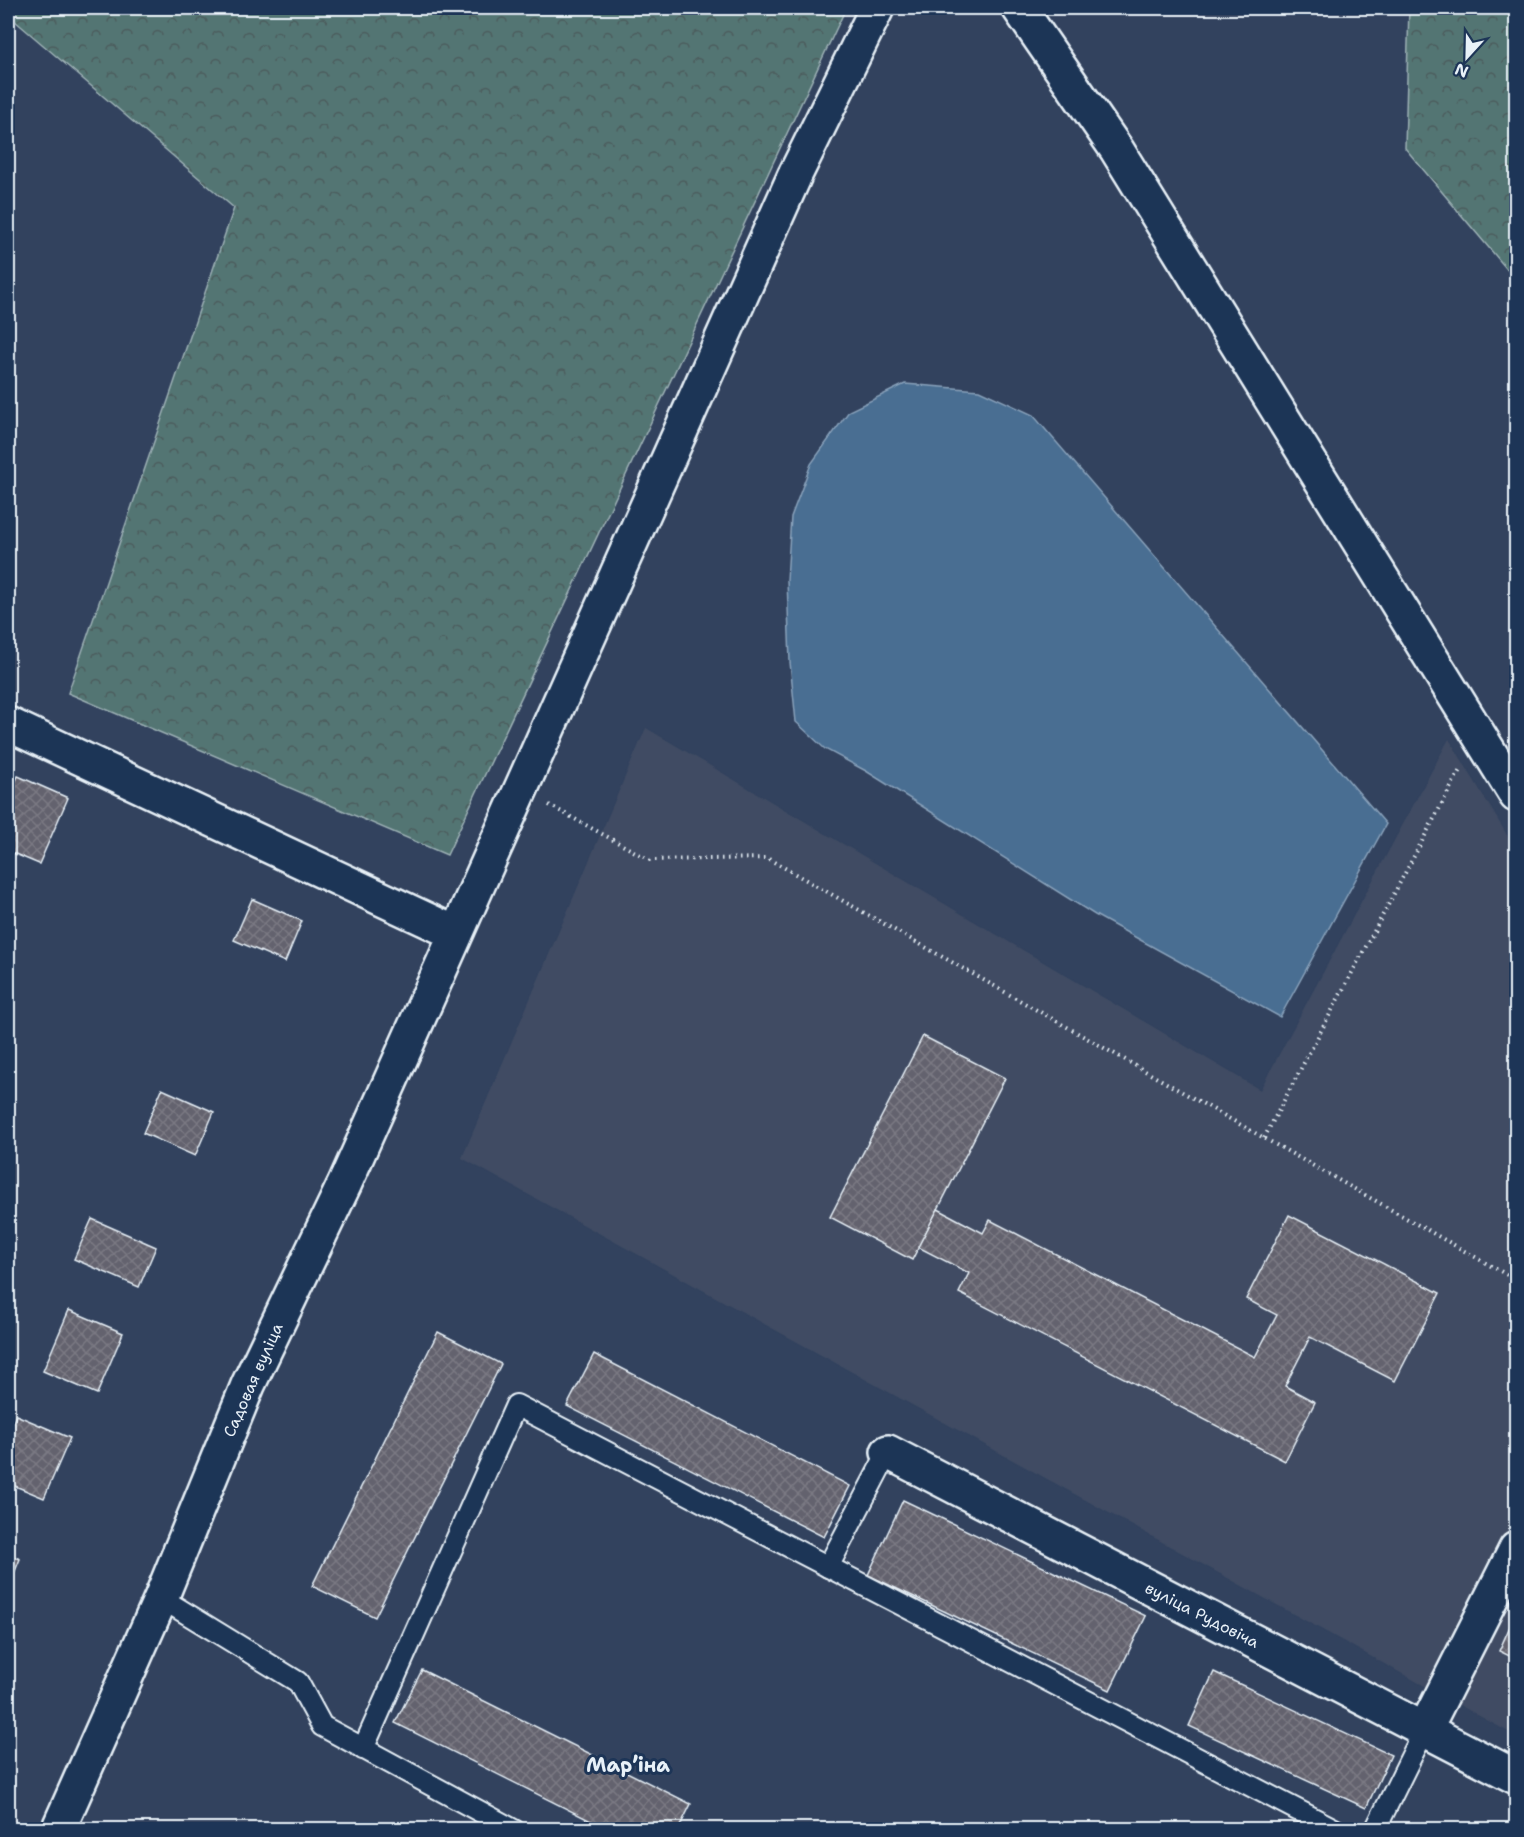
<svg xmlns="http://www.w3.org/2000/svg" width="1524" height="1837" font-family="'Shantell Sans',sans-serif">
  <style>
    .built { fill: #414c63 }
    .forest { fill: url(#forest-crowns); stroke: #9eb2b6; stroke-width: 1.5 }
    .water { fill: #4a6e92; stroke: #89a2bb; stroke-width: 1.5 }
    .building { fill: url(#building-cross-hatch); stroke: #e8f1f8; stroke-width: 1.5 }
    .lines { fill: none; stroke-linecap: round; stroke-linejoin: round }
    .lane-casing { stroke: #e8f1f8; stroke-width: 24 }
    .street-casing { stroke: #e8f1f8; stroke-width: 38 }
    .secondary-casing { stroke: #e8f1f8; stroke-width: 38 }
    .path { stroke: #e8f1f8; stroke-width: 4; stroke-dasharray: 1.5 4.5; stroke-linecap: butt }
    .lane { stroke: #1d3557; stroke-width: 20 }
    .street { stroke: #1d3557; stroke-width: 33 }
    .secondary { stroke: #1d3557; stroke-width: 33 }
    .labels { text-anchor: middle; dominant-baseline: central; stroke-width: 6; stroke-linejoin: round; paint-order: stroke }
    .street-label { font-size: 16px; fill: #e8f1f8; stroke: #1d3557 }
    .quarter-label { font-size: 20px; font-weight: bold; fill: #e8f1f8; stroke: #1d3557 }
  </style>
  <defs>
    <pattern id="forest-crowns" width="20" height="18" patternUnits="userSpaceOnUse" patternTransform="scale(1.5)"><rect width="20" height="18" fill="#537473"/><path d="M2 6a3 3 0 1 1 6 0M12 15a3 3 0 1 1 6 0" fill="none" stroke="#4c5c5c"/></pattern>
    <pattern id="building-cross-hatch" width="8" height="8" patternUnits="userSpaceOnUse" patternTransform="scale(1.5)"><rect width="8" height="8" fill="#64626e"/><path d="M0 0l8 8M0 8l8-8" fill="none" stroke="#7a7983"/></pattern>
  </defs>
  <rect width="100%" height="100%" fill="#32425e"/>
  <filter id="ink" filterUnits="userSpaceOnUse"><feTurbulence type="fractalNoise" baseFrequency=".0167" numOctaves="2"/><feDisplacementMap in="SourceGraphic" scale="12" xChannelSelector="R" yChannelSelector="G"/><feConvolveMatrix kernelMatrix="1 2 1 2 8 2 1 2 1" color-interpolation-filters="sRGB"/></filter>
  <g filter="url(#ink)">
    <path class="built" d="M646,728L1260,1090L1449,739L1516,850V1736L462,1158Z"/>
    <g class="forest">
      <path d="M8,8H846L447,855L68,693L234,208L8,15Z"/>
      <path d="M1409,8H1516V280L1405,148Z"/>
    </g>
    <path class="water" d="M905,384L979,390L1033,415L1386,824L1280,1017L1095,915L866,771L825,749L796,722L790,662L787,580L791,517L811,464L849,411Z"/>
    <g class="building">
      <path d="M18,776L68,798L39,864L8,851V799Z"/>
      <path d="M252,899L302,921L285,962L234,940Z"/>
      <path d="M923,1036L1005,1078L912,1260L830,1217Z"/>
      <path d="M162,1089L214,1112L195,1156L143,1133Z"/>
      <path d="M938,1209L983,1233L990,1220L1255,1357L1277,1315L1246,1299L1289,1215L1440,1293L1395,1381L1310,1337L1285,1386L1315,1402L1285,1461L959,1293L969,1273L918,1247Z"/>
      <path d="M92,1219L156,1247L139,1287L74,1259Z"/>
      <path d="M69,1310L123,1333L97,1394L43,1371Z"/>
      <path d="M438,1332L501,1364L375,1617L312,1586Z"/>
      <path d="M594,1354L850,1486L824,1537L567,1406Z"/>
      <path d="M16,1415L70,1438L44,1498L8,1483V1435Z"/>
      <path d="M903,1500L1146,1616L1110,1690L868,1575Z"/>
      <path d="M8,1554L20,1559L8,1588Z"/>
      <path d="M1516,1613V1659L1499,1651Z"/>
      <path d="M422,1670L691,1804L678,1830H609L395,1723Z"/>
      <path d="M1214,1672L1391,1755L1366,1808L1189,1726Z"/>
    </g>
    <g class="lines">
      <defs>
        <g id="lane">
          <path d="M828,1567L888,1452"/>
          <path d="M161,1598L298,1682L322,1726L514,1830"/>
          <path d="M363,1749L516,1405L1336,1830"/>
          <path d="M1375,1830L1424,1731"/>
        </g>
        <g id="street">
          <path d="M8,724L455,933"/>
          <path d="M888,1452L1516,1777"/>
          <path d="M1424,1731L1516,1549"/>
          <path d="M58,1830L161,1598L248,1385L345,1183L795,175L877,8"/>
        </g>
        <path id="secondary" d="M1019,8L1117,150L1516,795"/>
      </defs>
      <use href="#lane" class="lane-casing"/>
      <use href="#street" class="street-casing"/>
      <use href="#secondary" class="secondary-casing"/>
      <g class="path">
        <path d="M549,805L650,860L767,858L1516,1280"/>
        <path d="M1264,1138L1461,768"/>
      </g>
      <use href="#lane" class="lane"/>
      <use href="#street" class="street"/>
      <use href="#secondary" class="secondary"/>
    </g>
  </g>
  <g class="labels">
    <g class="street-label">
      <text transform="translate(253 1380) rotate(-66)">Садовая вуліца</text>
      <text transform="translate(1202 1615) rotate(27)">вуліца Рудовіча</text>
    </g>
    <g class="quarter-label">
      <text x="628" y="1765">Марʼіна</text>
    </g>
  </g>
  <rect width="1524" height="1837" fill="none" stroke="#1d3557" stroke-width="30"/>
  <rect x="15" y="15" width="1494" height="1807" fill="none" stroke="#e8f1f8" stroke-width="2" filter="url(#ink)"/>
  <g transform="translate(1467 57) rotate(202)" stroke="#1d3557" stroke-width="4.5" paint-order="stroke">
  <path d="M0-4.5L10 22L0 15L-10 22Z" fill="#e8f1f8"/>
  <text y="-9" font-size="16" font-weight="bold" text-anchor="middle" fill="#e8f1f8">N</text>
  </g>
</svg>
